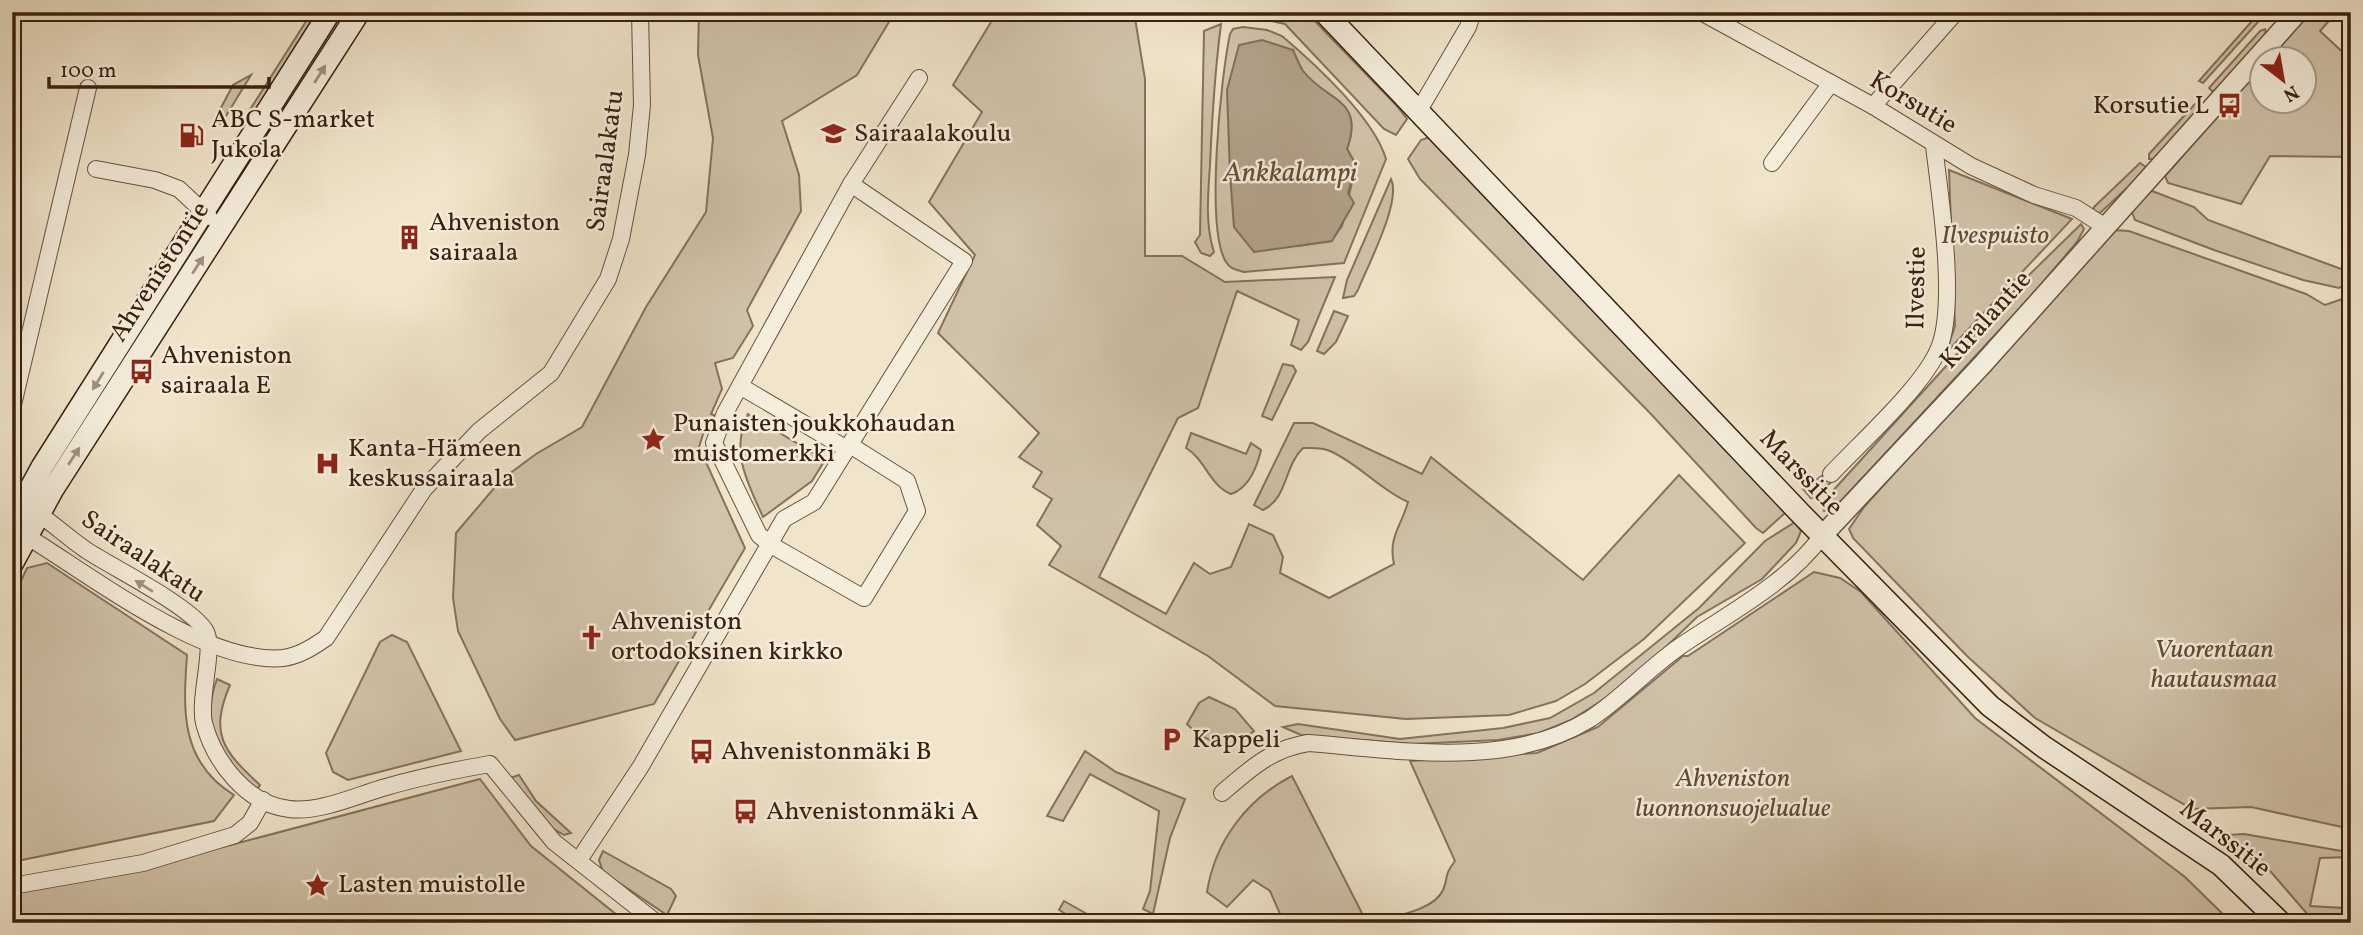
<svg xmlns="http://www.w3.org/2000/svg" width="2363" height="935" font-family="Vollkorn,serif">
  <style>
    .green { fill: #d1c4ab; stroke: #86725e; stroke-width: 2; fill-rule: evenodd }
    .water { fill: #b2a28b; stroke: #826e5a; stroke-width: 2 }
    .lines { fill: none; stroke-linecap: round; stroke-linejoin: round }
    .minor-casing { stroke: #68513f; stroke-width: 18 }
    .tertiary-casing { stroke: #68513f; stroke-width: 22 }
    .secondary-casing { stroke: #3a2010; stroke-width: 24 }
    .minor { stroke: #f5eedd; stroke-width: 16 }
    .tertiary { stroke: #f5eedd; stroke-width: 19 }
    .secondary { stroke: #f5eedd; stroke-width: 21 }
    .oneway { fill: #a19181 }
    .labels { text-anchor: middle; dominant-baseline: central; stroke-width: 5; stroke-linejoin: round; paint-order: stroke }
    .street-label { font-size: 26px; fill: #3a2010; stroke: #f5eedd }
    .poi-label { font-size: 26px; fill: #3a2010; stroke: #f5eedd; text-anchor: start }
    .park-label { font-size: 26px; font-style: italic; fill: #604937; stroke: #f5eedd }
    .water-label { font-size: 28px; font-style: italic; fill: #644e3b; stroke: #f5eedd }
  </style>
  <rect width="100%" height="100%" fill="#f0e5cb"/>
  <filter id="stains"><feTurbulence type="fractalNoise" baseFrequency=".00286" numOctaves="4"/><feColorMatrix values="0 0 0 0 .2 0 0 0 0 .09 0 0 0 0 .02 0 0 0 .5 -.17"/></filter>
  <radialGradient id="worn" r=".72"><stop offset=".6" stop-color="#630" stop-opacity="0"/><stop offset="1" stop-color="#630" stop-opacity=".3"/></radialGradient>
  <g class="green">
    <path d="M312,12H320L250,123L244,119Z"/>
    <path d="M699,12H895L857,75L782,121L799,175L801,211L747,310L753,326L733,358L715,363L722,389L711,414L718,417L713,431L705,428L699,447L745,548L654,704L515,740L500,719L458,631L453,598L456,533L501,480L536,454L582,427L646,307L706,212L713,138L698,55Z"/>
    <path d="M997,12H1134L1145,79V256H1182L1225,282L1335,277L1308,342L1301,350L1291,345L1299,320L1237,291L1198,408L1178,418L1099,577L1166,614L1194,563L1210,574L1231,567L1249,524L1273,535L1283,557L1280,573L1329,598L1394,564C1388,537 1401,527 1408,502C1379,489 1359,464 1330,451C1322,447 1311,448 1303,448C1284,466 1288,498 1263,510L1254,505L1294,423H1313L1422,474L1431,457L1583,580L1679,475L1745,543L1644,639L1585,684L1556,701L1509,715L1406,719L1275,706L1208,656L1049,565L1061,546L1037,525L1052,499L1033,487L1042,472L1019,457L1039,433L938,333L975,255L929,202L982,112L953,85Z"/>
    <path d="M1232,12H1306L1396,105L1407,119L1396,135L1384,129L1285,24Z"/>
    <path d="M2260,12H2267L2203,83L2199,81Z"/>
    <path d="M2309,12H2337L2320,31L2351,60V157L2270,156L2241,204L2168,183L2165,176L2261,67L2262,102H2304V60L2268,59Z"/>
    <path d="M1221,24C1215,71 1212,118 1210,165C1208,194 1205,225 1214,252L1210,256L1201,253L1195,242L1200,235L1204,31Z"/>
    <path d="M1243,27L1267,30L1282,36C1315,64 1374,118 1386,159L1344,263L1244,272C1237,270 1230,269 1226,262C1205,229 1221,76 1230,34L1233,29ZM1293,50C1296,57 1299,65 1303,71C1326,102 1365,99 1347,149L1356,165L1342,226L1331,241L1298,246L1235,227L1230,136Z"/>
    <path d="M2265,29L2266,34L2214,93L2209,88L2260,31Z"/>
    <path d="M251,75L221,124L214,121L233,85Z"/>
    <path d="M2195,104H2198V112L2154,159H2149V154Z"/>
    <path d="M1430,137L1786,512L1763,533L1756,528L1650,413L1420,179L1408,159L1421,140Z"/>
    <path d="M2140,163L2146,167L2143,173L2100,213L2093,212L2094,207Z"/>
    <path d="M1949,170L2072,219L1946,353L1955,326Z"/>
    <path d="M1391,179C1402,201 1367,267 1358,290L1354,296L1343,298L1347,280Z"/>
    <path d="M2152,191L2194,207L2208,220L2344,270L2351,261V282L2339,288L2303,280L2214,250L2135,220L2130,207L2139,196Z"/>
    <path d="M2081,224L2084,229L2077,242L2031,296L1841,501L1831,510L1824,511L1822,505L1830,494L2025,279Z"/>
    <path d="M2113,230L2129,231L2306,294L2325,305L2351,296V829L2251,807L2192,809L2035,718L1967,656L1853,538L1849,529L1864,507Z"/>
    <path d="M1334,311L1348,316L1336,342L1324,354L1317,351Z"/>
    <path d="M1283,364L1293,366L1296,371L1272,420L1262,416Z"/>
    <path d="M748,414L825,460L812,481L763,517C747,481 730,452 748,414Z"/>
    <path d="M1191,433L1246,454L1251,443L1261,450C1257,467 1249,488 1231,494C1210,486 1205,459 1186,448Z"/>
    <path d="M1826,473L1833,480L1818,496L1811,498L1803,489Z"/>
    <path d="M1795,522L1801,531L1796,543L1762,579L1697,617L1643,669L1609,696L1571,720L1539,733L1498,740L1411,744L1301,735L1283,727L1298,724L1400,739L1503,728L1550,718L1594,693L1699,608L1765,541Z"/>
    <path d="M47,563L187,655C183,710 180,762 234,795L214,821L12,862V600L27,568Z"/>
    <path d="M1814,572L1840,578L1861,592L1975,718L2185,877L2232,923H1373C1392,916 1434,911 1443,890C1449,876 1443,877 1455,861L1410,761L1537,753L1598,727L1683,656H1688Z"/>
    <path d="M392,635L407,642L461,751L348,780L333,772L326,753L380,642Z"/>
    <path d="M217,679L230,685C209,734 223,751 260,785L257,789C222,761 199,725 217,679Z"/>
    <path d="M1209,697L1235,709L1254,731L1229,749L1197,734L1187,724L1199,703Z"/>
    <path d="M1085,751L1116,772L1185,799L1170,838L1153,914L1143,909L1150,891L1159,811L1090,774L1063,821L1047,816Z"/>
    <path d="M519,775L536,801L571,833L564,835L550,827L510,778Z"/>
    <path d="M1292,776L1367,923H1284L1270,891L1253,880L1227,907L1207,892C1215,841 1247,799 1292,776Z"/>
    <path d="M480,779L531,846L627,923H12V891L144,868Z"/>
    <path d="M2244,834L2347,852L2351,857L2320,858L2310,906L2344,908V920L2315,923L2271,872L2222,839L2227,835Z"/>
    <path d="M603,851L671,889L676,896L667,915L603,872L599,860Z"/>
    <path d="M1064,901L1103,923H1081L1059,910Z"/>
  </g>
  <path class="water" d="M1262,40L1293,50C1296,57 1299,65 1303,71C1327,102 1365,98 1347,149L1356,165L1348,193L1354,203L1332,241L1254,252L1234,227L1230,174L1227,90L1239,45Z"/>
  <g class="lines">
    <defs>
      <g id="minor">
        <path d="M1701,12L1873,106L1971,166L2034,195L2076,208L2104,226"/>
        <path d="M1873,106L1956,12"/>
        <path d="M1418,112L1468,27L1473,12"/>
        <path d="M1772,163L1831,83"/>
        <path d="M96,169L155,180L179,189L209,217"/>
        <path d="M740,386L847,449"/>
        <path d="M12,409L88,88"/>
        <path d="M850,445L907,481L917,511L864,598L771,545L759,535L714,443L725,413L851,184L919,78"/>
        <path d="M1831,474C1860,443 1924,386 1939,348C1957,304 1940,196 1934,146"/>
        <path d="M40,515C56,526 70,539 86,550C115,569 187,604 205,630C216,647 198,697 204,723C214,761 246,804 289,809C320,813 357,795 386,787C420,777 455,770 490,764L554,842L657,923"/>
        <path d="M28,537C93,577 207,665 283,658C299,656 313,647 326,638L424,489L479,431L551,373L608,279L621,239L637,155L642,105L640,12"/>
        <path d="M1222,793C1250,769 1271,749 1308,743C1398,750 1508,770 1590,719C1624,697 1651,665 1685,643C1733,611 1787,583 1822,536"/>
        <path d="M579,860L641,766L784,519L814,502L964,261L851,184"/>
        <path d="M12,886L143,863L235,835L250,823L263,800"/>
      </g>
      <path id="tertiary" d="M1822,536L1982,365L2298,12"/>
      <g id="secondary">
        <path d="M1324,12L1800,513L1990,706L2044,747L2221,865L2281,923"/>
        <path d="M12,522L42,467L330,12"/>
        <path d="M12,564L53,489L359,12"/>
      </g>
    </defs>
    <use href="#minor" class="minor-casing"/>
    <use href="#tertiary" class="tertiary-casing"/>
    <use href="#secondary" class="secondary-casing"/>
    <use href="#minor" class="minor"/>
    <use href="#tertiary" class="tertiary"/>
    <use href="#secondary" class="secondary"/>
  </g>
  <defs><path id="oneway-solid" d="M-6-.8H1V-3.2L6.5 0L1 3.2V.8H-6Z" transform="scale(1.75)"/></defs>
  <g class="oneway">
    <use href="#oneway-solid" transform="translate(320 74) rotate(-58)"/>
    <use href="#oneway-solid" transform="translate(198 265) rotate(-57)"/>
    <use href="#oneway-solid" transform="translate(98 381) rotate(122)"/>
    <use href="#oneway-solid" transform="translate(74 456) rotate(-57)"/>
    <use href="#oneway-solid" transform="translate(144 586) rotate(-148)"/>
  </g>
  <defs>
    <symbol id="bus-bare" viewBox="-9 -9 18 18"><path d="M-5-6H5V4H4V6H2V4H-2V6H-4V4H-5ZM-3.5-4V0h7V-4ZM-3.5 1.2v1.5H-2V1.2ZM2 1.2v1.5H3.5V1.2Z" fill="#8f2418" stroke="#f5eedd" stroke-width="2.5" paint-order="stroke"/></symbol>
    <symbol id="school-bare" viewBox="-9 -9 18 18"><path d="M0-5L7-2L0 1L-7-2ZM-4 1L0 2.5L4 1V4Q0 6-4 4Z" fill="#8f2418" stroke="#f5eedd" stroke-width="2.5" paint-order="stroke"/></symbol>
    <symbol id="fuel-bare" viewBox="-9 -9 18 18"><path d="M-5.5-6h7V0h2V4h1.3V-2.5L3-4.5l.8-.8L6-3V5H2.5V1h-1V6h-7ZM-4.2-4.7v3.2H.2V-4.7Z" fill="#8f2418" stroke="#f5eedd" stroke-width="2.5" paint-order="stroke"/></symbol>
    <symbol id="building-bare" viewBox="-9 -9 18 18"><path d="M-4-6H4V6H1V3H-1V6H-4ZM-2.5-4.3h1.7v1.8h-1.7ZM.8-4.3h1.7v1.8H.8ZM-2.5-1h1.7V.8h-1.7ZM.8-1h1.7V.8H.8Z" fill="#8f2418" stroke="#f5eedd" stroke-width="2.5" paint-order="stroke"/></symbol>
    <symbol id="sight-bare" viewBox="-9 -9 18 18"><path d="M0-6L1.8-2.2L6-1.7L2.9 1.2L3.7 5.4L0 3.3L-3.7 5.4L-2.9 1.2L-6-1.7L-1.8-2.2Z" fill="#8f2418" stroke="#f5eedd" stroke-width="2.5" paint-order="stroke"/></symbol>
    <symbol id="hospital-bare" viewBox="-9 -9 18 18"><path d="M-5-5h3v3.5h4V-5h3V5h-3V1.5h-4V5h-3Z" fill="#8f2418" stroke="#f5eedd" stroke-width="2.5" paint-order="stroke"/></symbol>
    <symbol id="church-bare" viewBox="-9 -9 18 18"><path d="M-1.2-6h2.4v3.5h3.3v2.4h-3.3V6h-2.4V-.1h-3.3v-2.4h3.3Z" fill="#8f2418" stroke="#f5eedd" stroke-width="2.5" paint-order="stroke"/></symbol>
    <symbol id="parking-bare" viewBox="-9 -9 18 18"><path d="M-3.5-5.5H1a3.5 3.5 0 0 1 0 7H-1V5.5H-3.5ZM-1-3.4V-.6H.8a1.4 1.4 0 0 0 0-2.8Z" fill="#8f2418" stroke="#f5eedd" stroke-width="2.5" paint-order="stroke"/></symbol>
  </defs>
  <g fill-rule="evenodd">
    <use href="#bus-bare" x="2212" y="88" width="35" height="35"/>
    <use href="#school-bare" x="816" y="116" width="35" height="35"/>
    <use href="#fuel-bare" x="174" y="118" width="35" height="35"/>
    <use href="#building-bare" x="392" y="220" width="35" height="35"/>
    <use href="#bus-bare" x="124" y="354" width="35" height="35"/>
    <use href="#sight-bare" x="636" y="422" width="35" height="35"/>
    <use href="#hospital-bare" x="310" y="446" width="35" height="35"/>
    <use href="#church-bare" x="574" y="620" width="35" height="35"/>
    <use href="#parking-bare" x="1154" y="722" width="35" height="35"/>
    <use href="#bus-bare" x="684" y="734" width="35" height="35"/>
    <use href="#bus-bare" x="728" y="794" width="35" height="35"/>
    <use href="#sight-bare" x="300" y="868" width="35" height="35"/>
  </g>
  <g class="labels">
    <g class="street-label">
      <text transform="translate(1913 103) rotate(31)">Korsutie</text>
      <text transform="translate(606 161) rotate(-82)">Sairaalakatu</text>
      <text transform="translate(160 272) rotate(-57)">Ahvenistontie</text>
      <text transform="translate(1917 288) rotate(-89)">Ilvestie</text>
      <text transform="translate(1986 320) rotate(-48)">Kuralantie</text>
      <text transform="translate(1801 473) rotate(46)">Marssitie</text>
      <text transform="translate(143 557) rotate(34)">Sairaalakatu</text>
      <text transform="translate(2225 839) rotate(38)">Marssitie</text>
    </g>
    <g class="poi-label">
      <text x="2209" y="106" text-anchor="end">Korsutie L</text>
      <text x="211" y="120">ABC S-market<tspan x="211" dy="30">Jukola</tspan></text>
      <text x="854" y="134">Sairaalakoulu</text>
      <text x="429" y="223">Ahveniston<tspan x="429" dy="30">sairaala</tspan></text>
      <text x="161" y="356">Ahveniston<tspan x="161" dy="30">sairaala E</tspan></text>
      <text x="673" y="424">Punaisten joukkohaudan<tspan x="673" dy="30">muistomerkki</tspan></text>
      <text x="348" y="449">Kanta-Hämeen<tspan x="348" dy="30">keskussairaala</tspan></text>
      <text x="611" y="622">Ahveniston<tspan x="611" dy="30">ortodoksinen kirkko</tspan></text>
      <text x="1192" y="740">Kappeli</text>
      <text x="721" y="752">Ahvenistonmäki B</text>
      <text x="766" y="812">Ahvenistonmäki A</text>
      <text x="338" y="885">Lasten muistolle</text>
    </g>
    <g class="park-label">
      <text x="1995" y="236">Ilvespuisto</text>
      <text x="2214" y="650">Vuorentaan<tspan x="2214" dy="30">hautausmaa</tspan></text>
      <text x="1733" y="779">Ahveniston<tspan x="1733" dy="30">luonnonsuojelualue</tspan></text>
    </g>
    <g class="water-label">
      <text x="1290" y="173">Ankkalampi</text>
    </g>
  </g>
  <rect width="2363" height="935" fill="none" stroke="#f0e5cb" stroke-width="42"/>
  <rect x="14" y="14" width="2335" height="907" fill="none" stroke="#3a2010" stroke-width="3.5"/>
  <rect x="21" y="21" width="2321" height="893" fill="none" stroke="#3a2010" stroke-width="2"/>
  <g transform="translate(2283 80) rotate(149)"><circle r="33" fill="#f5eedd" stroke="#aa9c8b" stroke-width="2"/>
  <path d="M0-5L12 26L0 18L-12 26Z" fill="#8f2418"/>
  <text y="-10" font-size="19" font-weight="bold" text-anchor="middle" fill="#3a2010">N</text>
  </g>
  <path d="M49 77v10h220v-10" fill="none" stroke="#3a2010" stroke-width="3.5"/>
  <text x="60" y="77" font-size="21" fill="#3a2010" stroke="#f5eedd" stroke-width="5" paint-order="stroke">100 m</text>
  <rect width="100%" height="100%" filter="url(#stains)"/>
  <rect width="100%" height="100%" fill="url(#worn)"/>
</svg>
